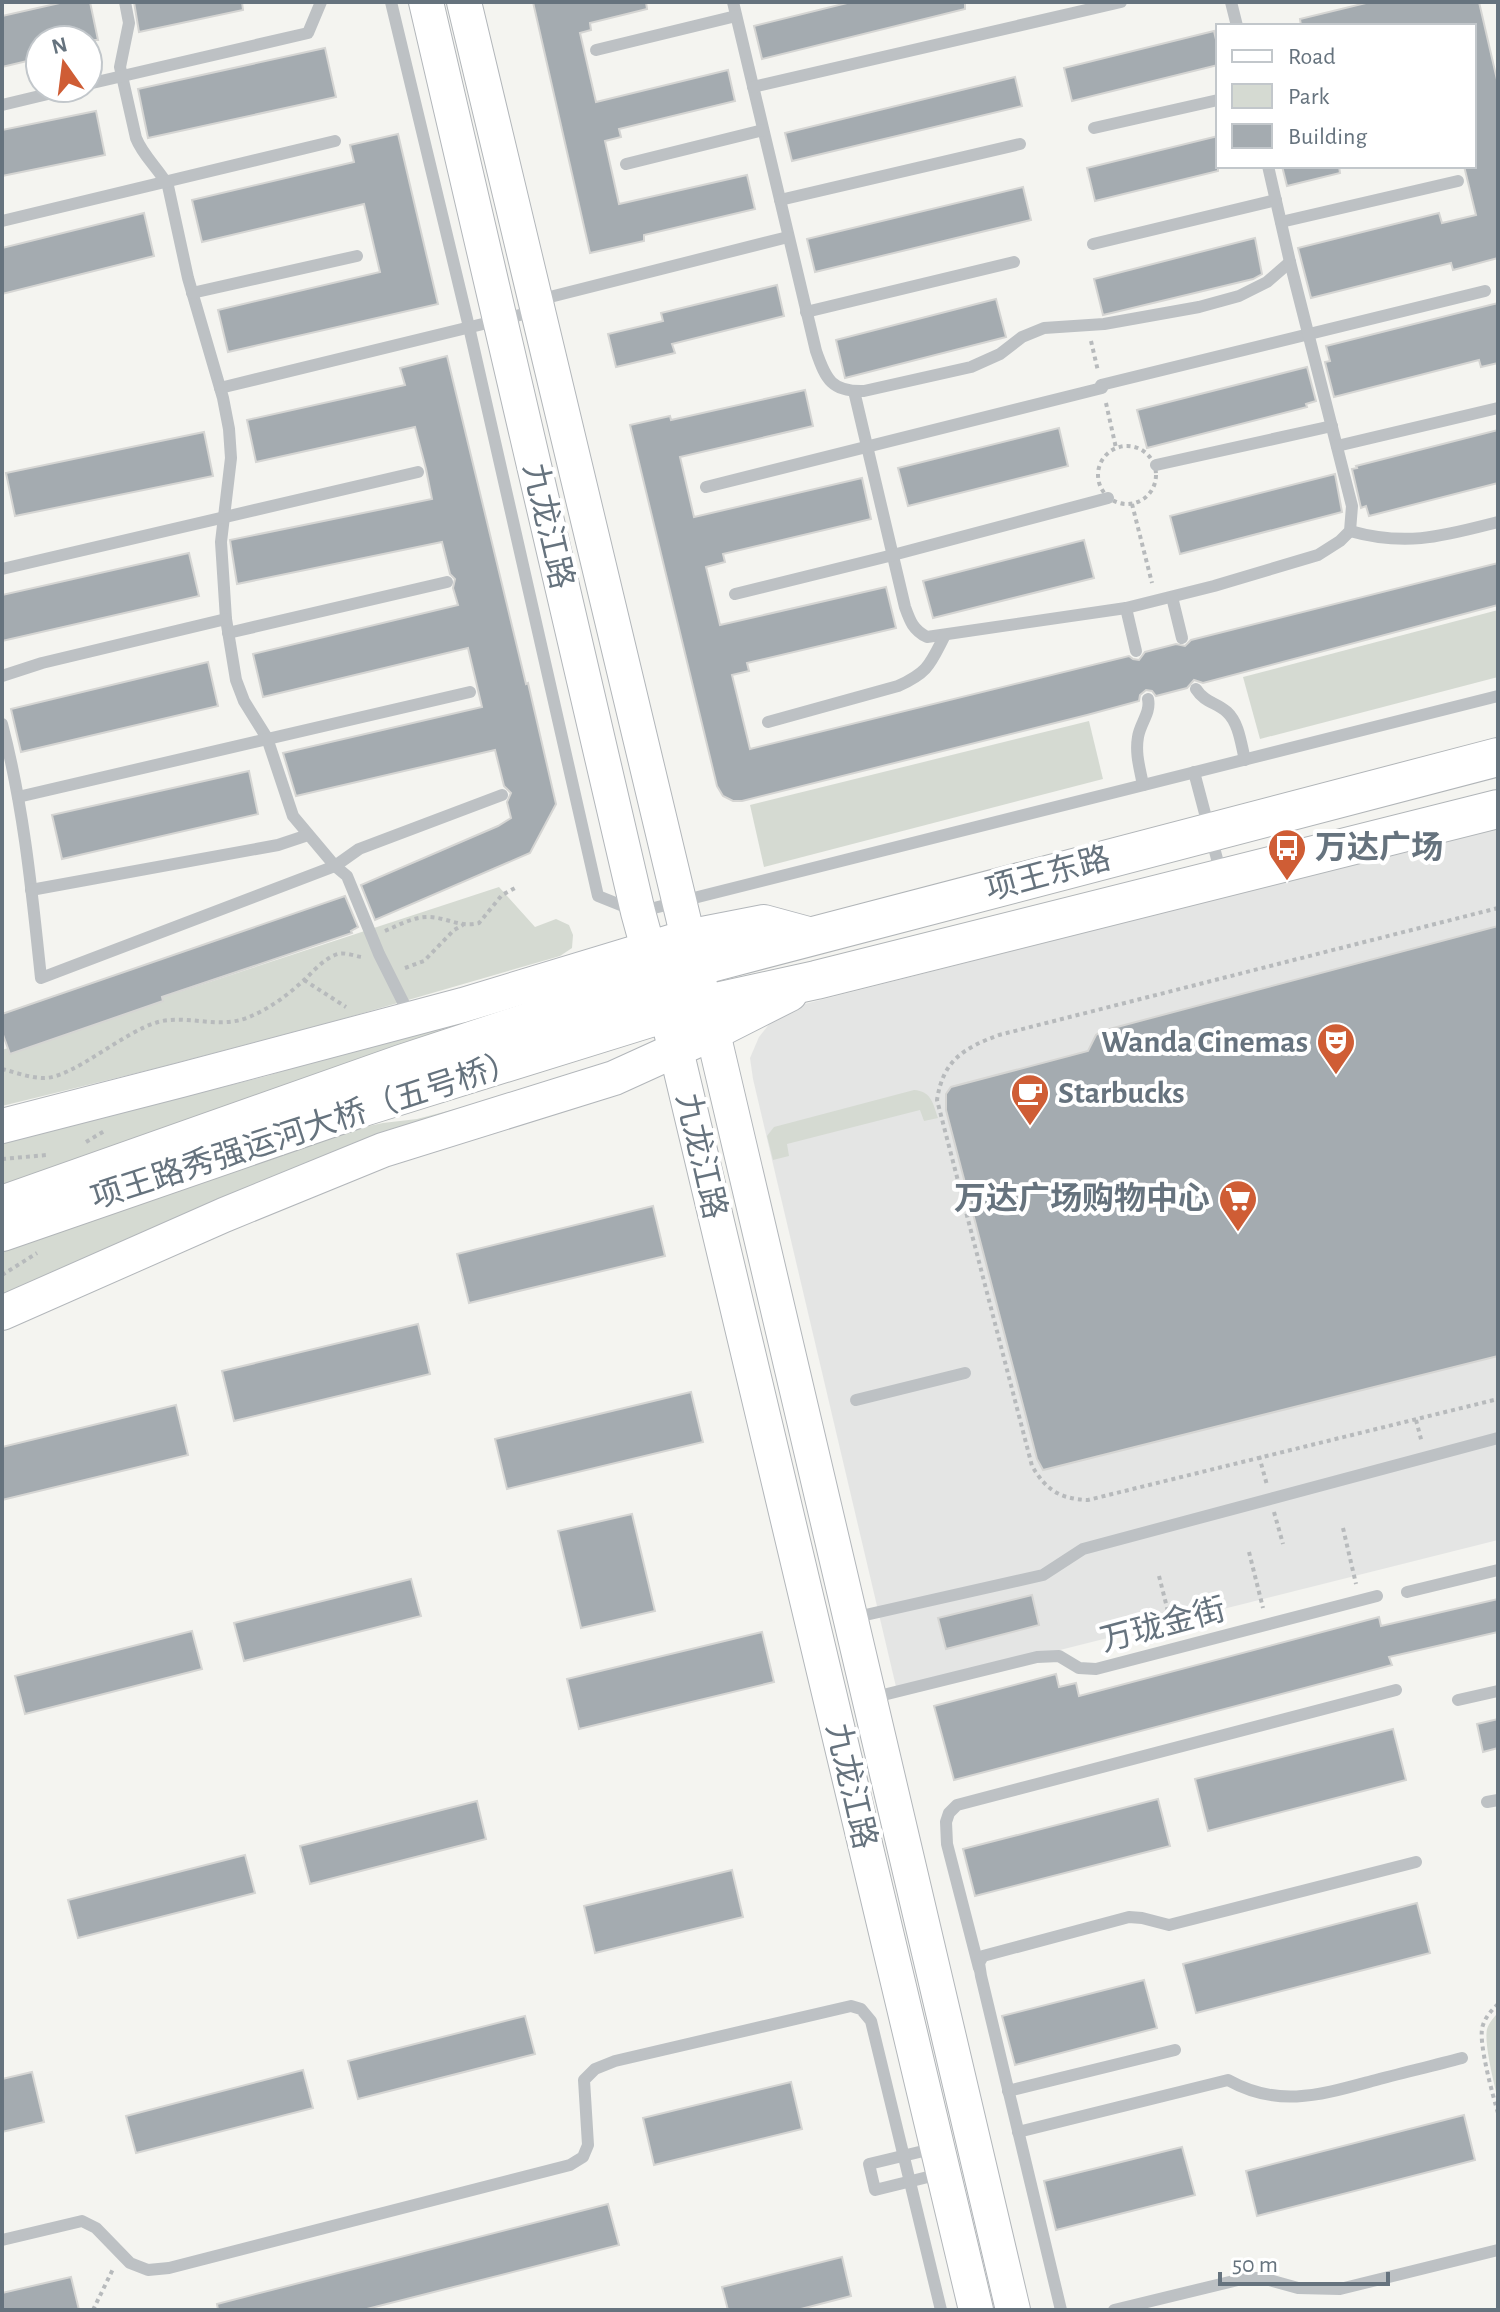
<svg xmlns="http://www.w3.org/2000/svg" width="1500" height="2312" font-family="'Alegreya Sans','Noto Sans SC',sans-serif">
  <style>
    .built { fill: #e4e5e4 }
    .green { fill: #d5dad2 }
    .building { fill: #a4abb0; stroke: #d5d5d3; stroke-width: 2 }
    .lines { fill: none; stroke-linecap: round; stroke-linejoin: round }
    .secondary-casing { stroke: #b2b6ba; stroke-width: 36 }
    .primary-casing { stroke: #b1b5b8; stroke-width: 40 }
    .path { stroke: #b7babc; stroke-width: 4; stroke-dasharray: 4 4; stroke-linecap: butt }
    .lane { stroke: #bdc1c4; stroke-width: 12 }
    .secondary { stroke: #fff; stroke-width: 34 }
    .primary { stroke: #fff; stroke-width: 38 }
    .labels { text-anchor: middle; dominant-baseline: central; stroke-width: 8; stroke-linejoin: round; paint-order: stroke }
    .street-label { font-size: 32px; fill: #66737e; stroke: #fff }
    .poi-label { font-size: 32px; font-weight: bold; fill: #66737e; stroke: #fff; text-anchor: start }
  </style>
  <rect width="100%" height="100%" fill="#f4f4f0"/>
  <path class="built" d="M1498,827V1540L897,1691L753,1079L750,1058L759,1037L774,1018L793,1007Z"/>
  <g class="green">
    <path d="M1498,610V677L1260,739L1243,677Z"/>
    <path d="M1089,721L1103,779L764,867L750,805Z"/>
    <path d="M499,887L535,927L556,919L569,925L573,935L572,948L560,956L339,1020L161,1067L2,1106V1050Z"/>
    <path d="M572,980L587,985L2,1185V1142L267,1076Z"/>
    <path d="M914,1090C931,1091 933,1103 938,1118L924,1121L920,1110L787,1144L789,1156L773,1160L767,1136L774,1127Z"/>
    <path d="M478,1103L2,1301V1249L350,1130L383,1123L417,1119Z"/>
    <path d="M1498,2013V2100C1494,2083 1484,2044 1487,2029C1489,2023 1494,2017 1498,2013Z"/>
  </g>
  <g class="building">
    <path d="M64,2H90L98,40H40V58L2,67V16Z"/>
    <path d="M134,2H242L243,10L139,32Z"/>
    <path d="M533,2H646L647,9L590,23L591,30L580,33L596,102L728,70L735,101L619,129L621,137L605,141L619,204L747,175L755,209L644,235V241L590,253Z"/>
    <path d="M851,2H965V9L762,59L754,26Z"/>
    <path d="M1370,2H1479L1498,84V258L1453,270L1451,263L1311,298L1298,248L1439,213L1442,223L1476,215L1464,166H1474V26H1301L1300,19Z"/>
    <path d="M1214,31L1218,48V65L1072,101L1064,68Z"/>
    <path d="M325,48L336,97L148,138L138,89Z"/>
    <path d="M1015,77L1022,106L792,161L785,133Z"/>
    <path d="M96,111L105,155L2,176V130Z"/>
    <path d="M398,134L438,304L228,352L218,310L380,272L364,204L202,242L192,200L354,162L350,145Z"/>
    <path d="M1218,136V171L1095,201L1087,168Z"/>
    <path d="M1282,166H1339L1340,173L1287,186Z"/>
    <path d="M1023,187L1031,220L815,272L807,239Z"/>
    <path d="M144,213L154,256L2,294V248Z"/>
    <path d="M1255,238L1262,274L1253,279L1103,315L1094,279Z"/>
    <path d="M777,285L784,316L672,344L675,353L616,367L608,334L663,321L661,313Z"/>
    <path d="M996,299L1006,337L845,378L836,340Z"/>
    <path d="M1498,303V363L1481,367L1479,360L1334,397L1325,362L1330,361L1326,346Z"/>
    <path d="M447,356L526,684L528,683L556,804L530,853L375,920L361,885L498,826L511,818L507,802L511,793L504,786L495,750L296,796L283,753L482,707L468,648L263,697L253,654L458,605L453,588L455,579L450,574L442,542L237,584L230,540L432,499L426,469L415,427L256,462L247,420L405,385L400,368Z"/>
    <path d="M1307,367L1316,401L1306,404L1307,407L1147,448L1137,410Z"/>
    <path d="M805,390L813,426L680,457L694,517L862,478L871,519L723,554L725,562L706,567L720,625L886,587L896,628L747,663L749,671L732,675L750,749L1129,656L1133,659L1139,660L1145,652L1176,644L1185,646L1191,640L1498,563V605L1203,683L1194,680L1187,688L1156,696L1152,691L1146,690L1140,695L1139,701L1087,715L742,801H733L723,796L717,786L630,425L670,416L671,420Z"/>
    <path d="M1059,428L1068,466L908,506L898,468Z"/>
    <path d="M1498,430V483L1369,516L1366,506L1361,508L1352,469L1357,468L1356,466Z"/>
    <path d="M204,432L213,476L15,516L6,473Z"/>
    <path d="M1335,474L1342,512L1180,554L1170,516Z"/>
    <path d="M1084,540L1094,578L933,618L923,581Z"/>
    <path d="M189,553L199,596L2,641V595Z"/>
    <path d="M208,662L218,706L21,752L11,709Z"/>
    <path d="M249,771L258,814L62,859L52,815Z"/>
    <path d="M345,896L358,927L351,931L352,933L162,997L163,1001L10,1054L2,1032V1014Z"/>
    <path d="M1498,926V1356L1043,1470L1037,1459L946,1110V1094L951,1087L1088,1051L1096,1035L1102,1031Z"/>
    <path d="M653,1206L665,1256L469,1303L457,1254Z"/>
    <path d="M418,1324L430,1374L234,1421L222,1371Z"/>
    <path d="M691,1392L703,1442L507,1489L495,1439Z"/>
    <path d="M176,1405L188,1455L2,1500V1447Z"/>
    <path d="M632,1514L655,1611L581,1628L558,1531Z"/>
    <path d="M411,1579L421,1616L244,1661L234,1623Z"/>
    <path d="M1032,1595L1039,1625L946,1649L938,1618Z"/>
    <path d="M1498,1599V1632L1389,1657L1392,1665L954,1780L934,1706L1056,1674L1059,1687L1076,1683L1079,1696L1379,1617L1381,1626Z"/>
    <path d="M192,1631L202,1669L25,1714L15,1676Z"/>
    <path d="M762,1632L774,1682L579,1729L567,1679Z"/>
    <path d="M1498,1719V1748L1483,1752L1477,1724Z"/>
    <path d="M1393,1729L1406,1780L1208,1831L1195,1779Z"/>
    <path d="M1158,1799L1170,1846L975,1896L963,1849Z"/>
    <path d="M477,1801L486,1839L310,1884L300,1846Z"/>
    <path d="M245,1855L255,1893L78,1938L68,1900Z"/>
    <path d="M732,1870L743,1917L595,1953L584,1906Z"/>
    <path d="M1417,1903L1430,1953L1196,2013L1183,1964Z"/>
    <path d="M1144,1980L1157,2028L1015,2065L1002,2016Z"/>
    <path d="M525,2016L535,2054L358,2099L348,2061Z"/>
    <path d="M303,2070L313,2108L136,2153L126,2116Z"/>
    <path d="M32,2072L44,2122L2,2132V2079Z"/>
    <path d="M791,2082L802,2129L654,2165L643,2118Z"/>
    <path d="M1464,2115L1475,2160L1257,2216L1246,2171Z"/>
    <path d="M1182,2147L1195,2195L1056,2230L1044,2181Z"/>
    <path d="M608,2204L619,2245L363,2310H218L217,2304Z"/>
    <path d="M842,2257L851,2296L797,2310H728L722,2287Z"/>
    <path d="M71,2277L79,2310H2V2293Z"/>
  </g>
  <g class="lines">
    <defs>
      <g id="secondary">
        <path d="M426,2L638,912L676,1050L976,2310"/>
        <path d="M464,2L695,967L713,1033L1013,2310"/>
        <path d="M2,1126L181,1080L463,1005L687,937L764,922L812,935"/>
        <path d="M2,1313L224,1215L383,1150L614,1078L713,1033L790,994"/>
      </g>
      <g id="primary">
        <path d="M2,1205L401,1064L695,967L1498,757"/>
        <path d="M2,1232L360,1108L666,1013L816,980L1498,809"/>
      </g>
    </defs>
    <use href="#secondary" class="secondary-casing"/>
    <use href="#primary" class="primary-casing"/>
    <g class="path">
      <path d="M1091,341L1098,371"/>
      <path d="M1106,403L1116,448"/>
      <circle cx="1127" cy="475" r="29"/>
      <path d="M1132,504L1152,583"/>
      <path d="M1498,908L999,1035C964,1048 943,1060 937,1100L1032,1466C1046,1490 1060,1499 1088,1500L1498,1399"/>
      <path d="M385,931C399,925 413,917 428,917C446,917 460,928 479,923L502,895L515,888"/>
      <path d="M405,968L424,961L454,930L463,925"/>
      <path d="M304,980L346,1007"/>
      <path d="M2,1069C15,1072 29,1078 44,1078C73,1078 123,1032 158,1022C188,1014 218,1030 249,1017C269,1009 288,995 304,980C314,971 324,958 338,954C345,952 354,956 362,957"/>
      <path d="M86,1142L106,1130"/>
      <path d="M2,1159L47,1155"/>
      <path d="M2,1275L37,1253"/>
      <path d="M1416,1420L1422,1443"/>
      <path d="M1259,1456L1267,1485"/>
      <path d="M1274,1512L1283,1544"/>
      <path d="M1343,1528L1356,1584"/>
      <path d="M1249,1552L1263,1608"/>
      <path d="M1159,1576L1173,1631"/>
      <path d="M1498,2004C1492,2010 1486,2016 1483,2025C1477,2039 1493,2096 1498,2113"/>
      <path d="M93,2310L113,2269"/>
    </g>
    <g class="lane">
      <path d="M125,2L129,23L120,67L136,138C143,156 159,169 168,186L188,278L223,398L229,429L231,458L221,542L226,619L236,680L244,701L267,738L293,816L335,866L347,876L379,954L410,1016"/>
      <path d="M391,2L469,327L598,896L638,912L1498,696"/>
      <path d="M733,2L816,351C826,380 832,392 864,391L971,367L1000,354L1022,337L1044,328L1104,324L1199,307L1239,296L1267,282L1290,262"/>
      <path d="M1231,2L1237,26"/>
      <path d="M596,50L736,16"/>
      <path d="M88,84L308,33L321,2"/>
      <path d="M753,87L1121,2"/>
      <path d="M2,105L73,88"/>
      <path d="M1094,128L1218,100"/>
      <path d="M626,164L763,130"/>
      <path d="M780,200L1020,144"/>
      <path d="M2,221L335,141"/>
      <path d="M1281,222L1458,181"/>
      <path d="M1093,244L1276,200"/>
      <path d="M192,293L357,256"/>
      <path d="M538,300L788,237"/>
      <path d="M806,312L1014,262"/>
      <path d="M1101,385L1485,291"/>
      <path d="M220,388L536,311"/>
      <path d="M854,391L905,607C910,621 913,630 927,637L1126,608L1214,586L1318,555L1340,541L1350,531L1352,506L1290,262L1268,166"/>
      <path d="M1337,446L1498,408"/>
      <path d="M1156,465L1332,426"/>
      <path d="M706,487L1102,388"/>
      <path d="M1350,531C1407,547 1443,536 1498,522"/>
      <path d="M2,569L418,472"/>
      <path d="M735,594L893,555L1108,498"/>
      <path d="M1172,597L1182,638"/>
      <path d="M1126,608L1136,651"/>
      <path d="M228,633L447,582"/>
      <path d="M2,676L42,663L226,619"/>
      <path d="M1196,689C1205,703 1216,702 1227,712C1239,723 1241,744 1245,760"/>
      <path d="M768,722L898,686C929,672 930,664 945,635"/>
      <path d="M2,724C24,808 32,893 41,978L335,866L359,849L502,795"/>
      <path d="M1194,772L1221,874"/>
      <path d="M1143,785C1140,769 1135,754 1138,737C1140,723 1151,713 1148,699"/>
      <path d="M18,797L470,692"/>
      <path d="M31,890L278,845L308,835"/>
      <path d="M856,1400L965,1373"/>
      <path d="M1407,1592L1498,1570"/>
      <path d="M852,1618L1043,1575L1083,1549L1498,1438"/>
      <path d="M871,1698L1037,1657L1059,1656L1079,1668L1096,1669L1377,1596"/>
      <path d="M1458,1700L1498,1691"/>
      <path d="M1487,1802L1498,1800"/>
      <path d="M979,1968L947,1844L946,1822L949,1813L957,1805L1396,1690"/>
      <path d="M1008,2091L1175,2050"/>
      <path d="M1018,2132L1228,2080C1278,2108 1320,2095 1372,2081C1402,2073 1432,2066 1462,2058"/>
      <path d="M936,2148L869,2164L875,2190L940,2174"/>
      <path d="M2,2240L82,2221L96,2228L130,2263L148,2270L169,2268L570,2165L583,2157L588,2145L584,2080L595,2069L615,2061L851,2006L861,2009L871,2021L941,2310"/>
      <path d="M1061,2310L981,1976L979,1963L983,1956L1129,1917L1142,1918L1169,1925L1416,1862"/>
      <path d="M1114,2310L1246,2278H1262L1298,2288L1340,2289L1498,2250"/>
    </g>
    <use href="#secondary" class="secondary"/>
    <use href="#primary" class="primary"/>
  </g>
  <defs>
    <symbol id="bus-pin" viewBox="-11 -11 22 30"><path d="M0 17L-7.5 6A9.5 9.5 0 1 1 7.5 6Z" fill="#cf5d35" stroke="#fff"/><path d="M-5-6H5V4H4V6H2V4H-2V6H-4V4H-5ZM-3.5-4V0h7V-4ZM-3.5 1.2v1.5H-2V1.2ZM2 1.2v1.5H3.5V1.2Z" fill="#fff"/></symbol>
    <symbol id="theatre-pin" viewBox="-11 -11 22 30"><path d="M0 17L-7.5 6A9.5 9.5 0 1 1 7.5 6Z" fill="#cf5d35" stroke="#fff"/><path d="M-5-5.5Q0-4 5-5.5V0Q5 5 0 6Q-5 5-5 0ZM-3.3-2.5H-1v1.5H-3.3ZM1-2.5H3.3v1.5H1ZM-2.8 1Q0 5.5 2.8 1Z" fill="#fff"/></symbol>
    <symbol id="cafe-pin" viewBox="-11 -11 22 30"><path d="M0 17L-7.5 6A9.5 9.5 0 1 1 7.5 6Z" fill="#cf5d35" stroke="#fff"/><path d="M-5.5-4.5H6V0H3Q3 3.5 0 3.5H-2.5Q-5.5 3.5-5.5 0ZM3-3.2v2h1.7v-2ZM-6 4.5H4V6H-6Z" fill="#fff"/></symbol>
    <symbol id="supermarket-pin" viewBox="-11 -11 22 30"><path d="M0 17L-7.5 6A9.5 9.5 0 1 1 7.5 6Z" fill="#cf5d35" stroke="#fff"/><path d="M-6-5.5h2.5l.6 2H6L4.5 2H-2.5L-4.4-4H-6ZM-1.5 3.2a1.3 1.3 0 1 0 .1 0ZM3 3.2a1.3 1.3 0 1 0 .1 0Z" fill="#fff"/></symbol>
  </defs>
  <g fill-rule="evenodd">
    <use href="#bus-pin" x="1265" y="826" width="44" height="60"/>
    <use href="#theatre-pin" x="1314" y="1020" width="44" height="60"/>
    <use href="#cafe-pin" x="1008" y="1071" width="44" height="60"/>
    <use href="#supermarket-pin" x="1216" y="1177" width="44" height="60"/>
  </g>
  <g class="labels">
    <g class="street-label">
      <text transform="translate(548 526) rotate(77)">九龙江路</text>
      <text transform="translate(1048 874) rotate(-15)">项王东路</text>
      <text transform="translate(305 1130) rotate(-18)">项王路秀强运河大桥（五号桥）</text>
      <text transform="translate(701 1156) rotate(77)">九龙江路</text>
      <text transform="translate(1163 1625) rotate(-15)">万珑金街</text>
      <text transform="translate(851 1786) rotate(77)">九龙江路</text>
    </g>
    <g class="poi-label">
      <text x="1315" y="848">万达广场</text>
      <text x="1308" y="1042" text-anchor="end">Wanda Cinemas</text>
      <text x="1058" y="1093">Starbucks</text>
      <text x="1210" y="1199" text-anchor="end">万达广场购物中心</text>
    </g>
  </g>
  <rect width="1500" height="2312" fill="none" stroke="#66737e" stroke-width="8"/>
  <rect x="1216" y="24" width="260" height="144" fill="#ffffff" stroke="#c2c7cb" stroke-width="2"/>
  <rect x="1232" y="50" width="40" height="12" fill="#ffffff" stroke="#c2c7cb" stroke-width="2"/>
  <text x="1288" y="64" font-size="24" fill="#66737e">Road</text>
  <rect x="1232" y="84" width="40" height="24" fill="#d5dad2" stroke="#c2c7cb" stroke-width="2"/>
  <text x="1288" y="104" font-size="24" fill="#66737e">Park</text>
  <rect x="1232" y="124" width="40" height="24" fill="#a4abb0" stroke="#c2c7cb" stroke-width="2"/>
  <text x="1288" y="144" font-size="24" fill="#66737e">Building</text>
  <g transform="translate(64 64) rotate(346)"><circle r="38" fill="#ffffff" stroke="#c2c7cb" stroke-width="2"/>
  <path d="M0-6L14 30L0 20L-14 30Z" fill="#cf5d35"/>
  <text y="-12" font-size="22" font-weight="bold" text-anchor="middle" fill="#66737e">N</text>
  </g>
  <path d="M1220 2272v12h168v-12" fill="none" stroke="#66737e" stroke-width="4"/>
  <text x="1232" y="2272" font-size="24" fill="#66737e" stroke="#ffffff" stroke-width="6" paint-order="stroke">50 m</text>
</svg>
